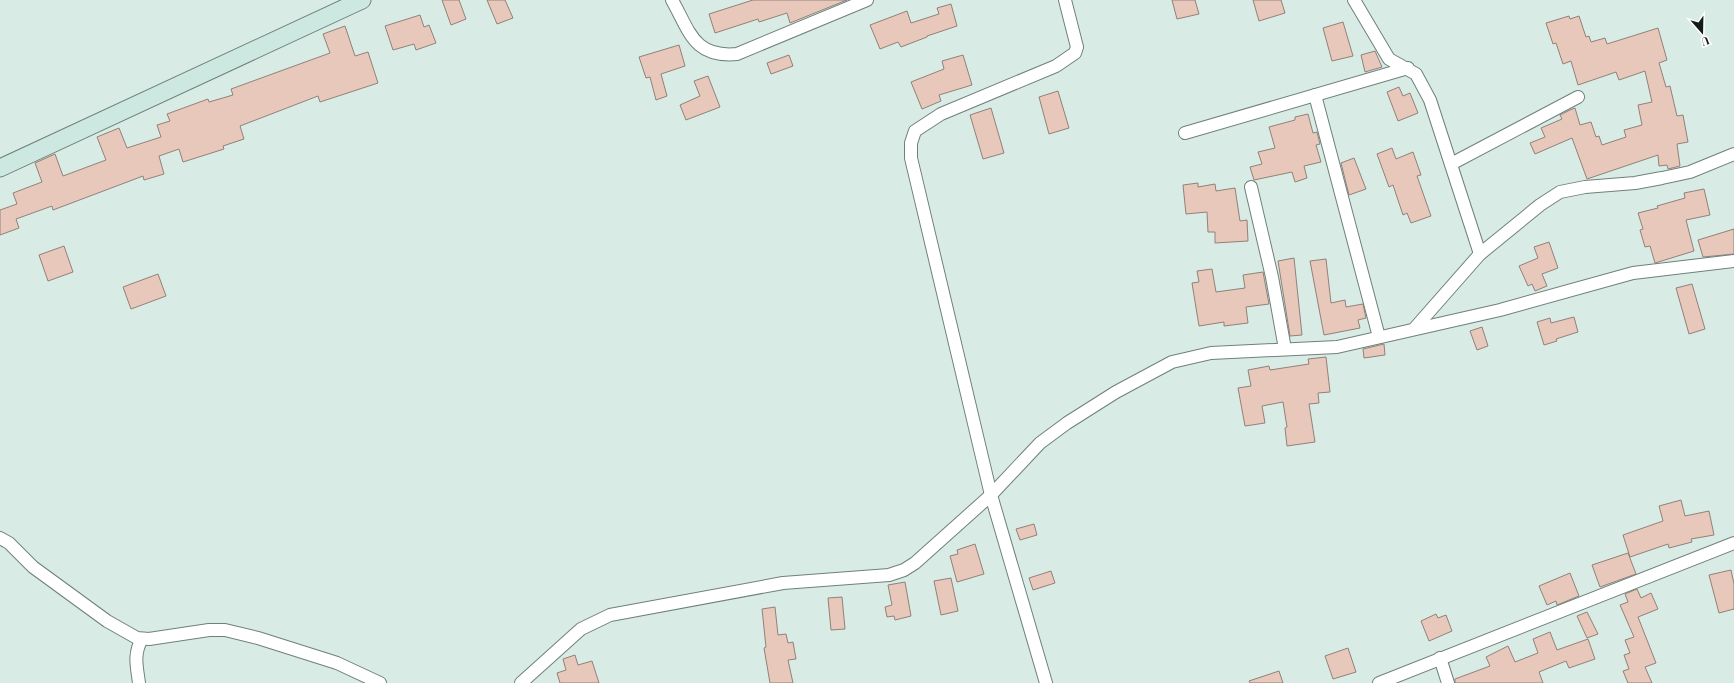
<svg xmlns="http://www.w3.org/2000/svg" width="1734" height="683" font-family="'Playfair Display',serif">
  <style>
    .building { fill: #e8c8ba; stroke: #91817a }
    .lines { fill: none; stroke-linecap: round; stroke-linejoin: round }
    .street-casing { stroke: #6f807a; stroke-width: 14 }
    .secondary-casing { stroke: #6f807a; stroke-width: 19 }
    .street { stroke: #fff; stroke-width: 12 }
    .secondary { stroke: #cce8e0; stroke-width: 17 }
  </style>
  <rect width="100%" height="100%" fill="#d8ebe4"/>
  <g class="building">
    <path d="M442,0H459L466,19L451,25Z"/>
    <path d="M487,0H505L513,18L497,24Z"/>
    <path d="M753,0H847L790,23L787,13L759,22L758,19L715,33L709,14Z"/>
    <path d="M1172,0H1195L1199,14L1177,19Z"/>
    <path d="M1253,0H1281L1285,13L1259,21Z"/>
    <path d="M951,4L957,26L927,36V37L901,47L898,42L880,49L870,25L907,11L911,23L939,14L937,8Z"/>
    <path d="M420,15L424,27L429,25L436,43L416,50L414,44L393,50L385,26Z"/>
    <path d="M1569,16L1570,19L1579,16L1586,37L1589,36L1591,42L1605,38L1607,44L1658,28L1667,60L1659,63L1666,87L1670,86L1677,116L1683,115L1688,142L1677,144L1680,166L1668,169L1667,165L1659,166L1658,155L1587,179L1572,138L1535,154L1530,143L1545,137L1541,128L1562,119L1560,115L1570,110L1575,108L1580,125L1591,122L1596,137L1599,136L1602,145L1626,137L1624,130L1642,125L1638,105L1652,102L1645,71L1619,80L1616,72L1578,85L1571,61L1563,64L1556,43L1553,44L1546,23Z"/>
    <path d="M1343,22L1353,56L1332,61L1323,28Z"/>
    <path d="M345,26L355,56L368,52L378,83L320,102L318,96L240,126L244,139L223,146L224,149L183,162L179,149L159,156L164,174L144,180L143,176L53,210L52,206L16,219L19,228L0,235V210L17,204L13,193L42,182L35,163L55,154L63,176L106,160L97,137L119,128L127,148L161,137L157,125L170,121L167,114L208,99L209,102L233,95L231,89L330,53L323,34Z"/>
    <path d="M679,45L685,66L661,74L667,96L656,100L650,77L646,78L639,57Z"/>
    <path d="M1375,51L1382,67L1365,72L1361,55Z"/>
    <path d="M789,55L793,66L771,74L767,63Z"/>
    <path d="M963,55L972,85L939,95L941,101L922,109L911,82L944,69L942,61Z"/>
    <path d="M708,76L720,107L686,120L680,105L700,96L694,81Z"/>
    <path d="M1399,87L1403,96L1410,93L1418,113L1398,121L1387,92Z"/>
    <path d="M1058,91L1069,128L1049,134L1039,97Z"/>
    <path d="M991,108L1004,153L983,159L970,115Z"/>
    <path d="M1308,114L1313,133L1317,132L1320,144L1316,145L1321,162L1304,166L1307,178L1295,182L1292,172L1254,180L1250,167L1262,164L1258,152L1275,148L1269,127L1295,120V117Z"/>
    <path d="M1392,148L1396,159L1413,152L1421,175L1417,176L1431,216L1411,223L1407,213L1403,215L1393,185L1389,187L1377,154Z"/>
    <path d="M1354,158L1366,189L1349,195L1341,163Z"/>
    <path d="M1198,183V187L1215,184L1216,191L1235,188L1240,221L1247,220L1248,241L1215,243V232H1208L1207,212L1186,214L1183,185Z"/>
    <path d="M1704,189L1710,215L1686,220L1694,251L1655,263L1650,246L1645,247L1640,230L1643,229L1638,213L1658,208L1657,206L1685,198L1684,193Z"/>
    <path d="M1734,229V254L1703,257L1698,240Z"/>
    <path d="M1549,242L1558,268L1542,274L1547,286L1535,291L1532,284L1528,286L1519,266L1538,258L1534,247Z"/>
    <path d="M64,246L73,272L48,281L39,255Z"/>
    <path d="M1294,258L1302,335L1290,336L1278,261Z"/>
    <path d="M1326,259L1331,303L1345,300L1346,307L1363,304L1366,318L1358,320L1360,328L1324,335L1310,261Z"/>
    <path d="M1212,269L1216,292L1245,288L1243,275L1263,272L1269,304L1246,307L1248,323L1224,326V322L1199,326L1192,283L1199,282L1197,271Z"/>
    <path d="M158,274L166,296L131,309L123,287Z"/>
    <path d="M1692,284L1705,329L1689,334L1676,288Z"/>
    <path d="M1574,317L1578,332L1556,339L1557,341L1544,345L1537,322L1550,318L1551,323Z"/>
    <path d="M1482,327L1488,346L1477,350L1470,331Z"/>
    <path d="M1384,344L1385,355L1364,358L1363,349Z"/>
    <path d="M1326,357L1330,392L1318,393L1319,403L1309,404L1315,442L1287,446L1285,428L1287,427L1283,402L1262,406L1265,423L1245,426L1238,388L1251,386L1248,370L1269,366L1270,370L1309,364L1308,359Z"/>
    <path d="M1681,500L1685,516L1709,511L1714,535L1691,539L1692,542L1669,548L1668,544L1630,557L1623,535L1663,521L1659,506Z"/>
    <path d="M1034,524L1037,535L1020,540L1016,529Z"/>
    <path d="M975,544L984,574L957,582L950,556L958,554L957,550Z"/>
    <path d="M1628,553L1636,574L1600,587L1592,565Z"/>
    <path d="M1731,570L1734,584V609L1719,613L1709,575Z"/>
    <path d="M1051,571L1055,583L1033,590L1029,578Z"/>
    <path d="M1570,573L1579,596L1557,605L1556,601L1547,605L1539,586Z"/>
    <path d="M951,578L958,611L941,615L934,581Z"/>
    <path d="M905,582L911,616L895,620L894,616L887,617L885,607L892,605L888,585Z"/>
    <path d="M1637,589L1641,598L1651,593L1658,609L1638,617L1656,663L1645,667L1652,683H1628L1623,671L1629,669L1624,655L1630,653L1625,640L1634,637L1620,605L1628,602L1625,594Z"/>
    <path d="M842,597L845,629L831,630L828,598Z"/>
    <path d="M775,607L778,635L786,634L788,643L793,642L796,659L788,660L793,683H770L764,648L766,647L762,609Z"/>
    <path d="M1587,612L1598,634L1587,638L1577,616Z"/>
    <path d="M1436,614L1438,618L1446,615L1452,631L1429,641L1421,621Z"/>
    <path d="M1550,632L1557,650L1588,639L1595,659L1569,668L1566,661L1539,672L1543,683H1455V679L1490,666L1486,657L1508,646L1515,662L1538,653L1533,639Z"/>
    <path d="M1348,648L1356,672L1333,679L1325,656Z"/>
    <path d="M575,655L578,665L592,661L599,683H560L557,673L566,670L563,659Z"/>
    <path d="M1279,671L1283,683H1250L1249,681Z"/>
  </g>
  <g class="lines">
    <defs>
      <g id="street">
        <path d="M672,0C690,32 694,58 737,54L867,0"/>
        <path d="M1354,0L1389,59L1416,74L1430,100L1480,254"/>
        <path d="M1315,95L1379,337"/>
        <path d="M1185,133L1408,68"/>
        <path d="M1451,164L1578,97"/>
        <path d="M1251,187L1272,277L1285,349"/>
        <path d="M1414,329L1480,254L1540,205L1560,192L1585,187L1635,183L1662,178L1690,172L1734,154"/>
        <path d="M0,538L9,543L33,567L107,621L137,638L149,639L209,630H225L258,638L337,663L380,683"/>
        <path d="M1440,658L1448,683"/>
        <path d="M139,683C137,667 133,654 142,639"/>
        <path d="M521,683L581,629L610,615L783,583L889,575L904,570L915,563L991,495L1040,443L1067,423L1116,392L1172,362L1211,353L1337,347L1500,310L1633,273L1734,261"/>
        <path d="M1046,683L991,495L911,158V143L915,131L941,114L1056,66L1075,53L1077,47L1065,0"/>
        <path d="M1379,683L1734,543"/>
      </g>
      <path id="secondary" d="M0,168L362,0"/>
    </defs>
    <use href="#street" class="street-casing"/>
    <use href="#secondary" class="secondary-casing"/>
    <use href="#street" class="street"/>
    <use href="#secondary" class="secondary"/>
  </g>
  <g transform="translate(1702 32) rotate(160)" stroke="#ffffff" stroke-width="3" paint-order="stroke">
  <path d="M0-3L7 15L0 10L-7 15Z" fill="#131a17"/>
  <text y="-6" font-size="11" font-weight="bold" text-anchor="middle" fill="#131a17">U</text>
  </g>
</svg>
